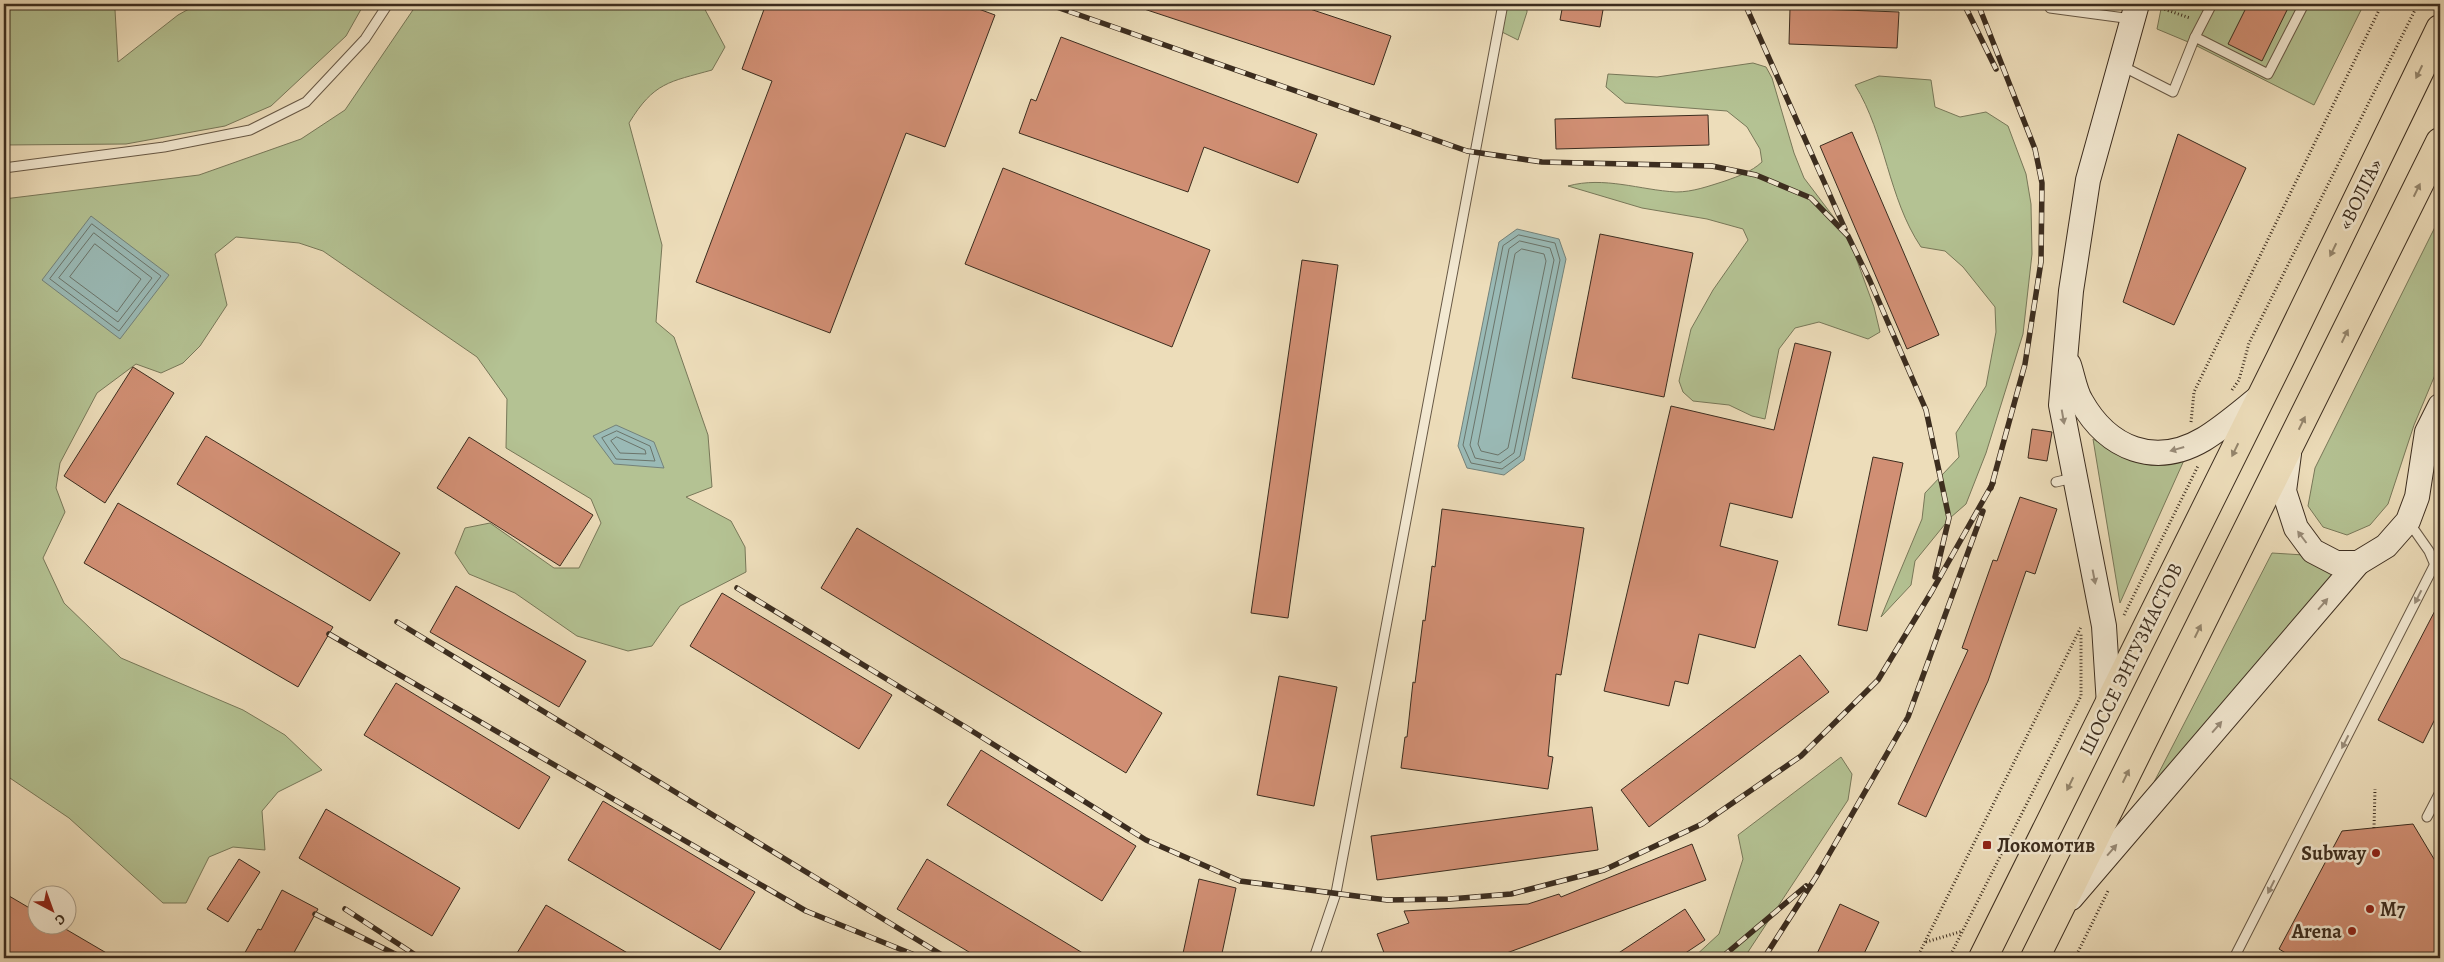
<svg xmlns="http://www.w3.org/2000/svg" width="2444" height="962" font-family="Alegreya,serif">
  <style>
    .green { fill: #b4c293; stroke: #787859 }
    .water { fill: #9abab6; stroke: #74827a }
    .lines { fill: none; stroke-linecap: round; stroke-linejoin: round }
    .shore { stroke: #6b746a; stroke-width: 1 }
    .building { fill: #d18f74; stroke: #3c2d1f }
    .lane-casing { stroke: #685946; stroke-width: 11 }
    .secondary-casing { stroke: #3c2d1f; stroke-width: 26 }
    .highway-casing { stroke: #3c2d1f; stroke-width: 30 }
    .path { stroke: #3c2d1f; stroke-width: 3; stroke-dasharray: 1 2.5; stroke-linecap: butt }
    .lane { stroke: #f3e9d2; stroke-width: 9 }
    .secondary { stroke: #f3e9d2; stroke-width: 24 }
    .highway { stroke: #edddba; stroke-width: 28 }
    .rail-casing { stroke: #3c2d1f; stroke-width: 5.5 }
    .rail { stroke: #f3e9d2; stroke-width: 4; stroke-dasharray: 11; stroke-linecap: butt }
    .oneway { fill: #94856c }
    .oneway2 { fill: #988b78 }
    .poi-dot { fill: #8f2418; stroke: #f3e9d2; stroke-width: 2 }
    .labels { text-anchor: middle; dominant-baseline: central; stroke-width: 5; stroke-linejoin: round; paint-order: stroke }
    .street-label { font-size: 20px; fill: #3c2d1f; stroke: #f3e9d2 }
    .poi-label { font-size: 20px; font-weight: bold; fill: #3c2d1f; stroke: #f3e9d2; text-anchor: start }
  </style>
  <rect width="100%" height="100%" fill="#edddba"/>
  <filter id="stains"><feTurbulence type="fractalNoise" baseFrequency=".004" numOctaves="4"/><feColorMatrix values="0 0 0 0 .2 0 0 0 0 .09 0 0 0 0 .02 0 0 0 .5 -.17"/></filter>
  <radialGradient id="worn" r=".72"><stop offset=".6" stop-color="#630" stop-opacity="0"/><stop offset="1" stop-color="#630" stop-opacity=".3"/></radialGradient>
  <g class="green">
    <path d="M4,4H113L115,10L118,62L178,15L198,4H364L346,36L271,106L225,126L126,144L4,145Z"/>
    <path d="M417,4H702L725,47L712,70C669,82 654,82 629,123L662,245L656,322L674,337L708,435L712,487L686,497L731,521L745,547L746,572L680,606L652,646L628,651L577,636L515,593L469,574L455,553L465,528L490,523L554,568H579L601,523L591,499L506,448L507,399L477,357L323,251L299,243L236,237L215,254L227,305L200,346L183,363L161,373L136,364L97,393L60,463L56,488L65,512L43,558L64,603L121,658L243,710L285,735L322,770L278,792L262,811L265,850L233,847L209,857L186,903H163L69,818L4,774V199L199,175L301,139L345,110Z"/>
    <path d="M1498,4H1527V12L1518,40L1496,29Z"/>
    <path d="M2162,4H2364L2314,105L2193,44L2157,29Z"/>
    <path d="M1753,63L1766,67L1772,78L1794,153L1804,178L1848,236L1874,307L1880,332L1868,339L1819,322L1795,328L1779,349L1765,419L1752,416L1729,405L1693,401L1683,392L1679,381L1691,329L1713,290L1748,240L1743,229L1707,219L1642,208L1568,186C1604,176 1640,190 1676,192C1693,192 1709,186 1725,181C1739,176 1751,172 1762,162L1760,149L1747,127L1727,111L1625,103L1606,87L1608,74L1657,77Z"/>
    <path d="M1879,76L1931,80L1935,107L1960,117L1986,112L2008,126L2026,174L2031,204L2032,254L2023,334L1986,453L1966,504L1950,518L1915,561L1911,585L1881,617L1922,519L1925,493L1959,457L1956,433L1986,386L1996,332L1995,307L1963,267L1945,251L1921,247C1888,198 1886,135 1855,85Z"/>
    <path d="M2440,217V363L2414,425L2388,504L2370,525L2347,535L2323,527L2308,506L2315,468Z"/>
    <path d="M2093,439L2109,448L2185,458L2120,603Z"/>
    <path d="M2272,553L2304,555L2337,576L2152,786Z"/>
    <path d="M1841,757L1852,774L1848,800L1744,958H1693L1719,934L1743,859L1738,835Z"/>
  </g>
  <g class="water">
    <path d="M91,216L169,275L120,339L42,280Z"/>
    <path d="M1517,229L1559,239L1566,259L1524,460L1504,475L1467,468L1458,446L1499,242Z"/>
    <path d="M616,425L654,442L664,468L614,464L593,436Z"/>
  </g>
  <g class="lines">
    <g class="shore">
      <path d="M92,224L161,276L119,331L50,279Z"/>
      <path d="M94,233L152,278L118,322L59,278Z"/>
      <path d="M1519,235L1555,243L1560,260L1520,456L1502,469L1471,463L1463,445L1503,246Z"/>
      <path d="M1520,241L1550,248L1554,260L1514,453L1500,463L1475,458L1470,445L1509,249Z"/>
      <path d="M95,244L141,279L117,312L70,277Z"/>
      <path d="M1522,249L1544,254L1546,261L1508,448L1498,455L1481,451L1478,444L1515,254Z"/>
      <path d="M617,431L650,446L655,461L616,459L602,438Z"/>
      <path d="M617,437L645,450L646,454L620,453L611,441Z"/>
    </g>
  </g>
  <g class="building">
    <path d="M766,4H965L995,15L945,147L906,133L830,333L696,282L772,81L742,69Z"/>
    <path d="M1139,4H1295L1391,36L1374,85L1138,7Z"/>
    <path d="M1563,4H1604L1600,27L1560,20Z"/>
    <path d="M2248,4H2290L2262,61L2228,44Z"/>
    <path d="M1790,8L1899,12L1897,48L1789,44Z"/>
    <path d="M1061,37L1317,134L1298,183L1204,147L1188,192L1019,133L1031,99L1036,101Z"/>
    <path d="M1708,115L1709,145L1556,149L1555,119Z"/>
    <path d="M1852,132L1939,335L1907,349L1820,146Z"/>
    <path d="M2178,134L2246,168L2174,325L2123,302Z"/>
    <path d="M1003,168L1210,250L1172,347L965,264Z"/>
    <path d="M1600,234L1693,253L1664,397L1572,378Z"/>
    <path d="M1302,260L1338,265L1288,618L1251,613Z"/>
    <path d="M1795,343L1831,352L1792,518L1730,503L1720,546L1778,561L1755,648L1699,634L1688,684L1675,681L1669,706L1604,691L1671,406L1774,430Z"/>
    <path d="M133,367L174,393L105,503L64,476Z"/>
    <path d="M2032,429L2052,432L2047,461L2028,458Z"/>
    <path d="M206,436L400,553L370,601L177,484Z"/>
    <path d="M469,437L593,515L560,566L437,488Z"/>
    <path d="M1873,457L1903,463L1867,631L1838,625Z"/>
    <path d="M2020,497L2057,509L2035,574L2026,571L1988,681L1926,817L1898,804L1968,650L1962,648L1993,560L1997,561Z"/>
    <path d="M118,503L333,627L298,687L84,563Z"/>
    <path d="M1442,509L1584,528L1561,675L1556,674L1548,756L1553,757L1548,789L1401,768L1405,737H1407L1413,682L1415,683L1423,620L1425,621L1432,566L1435,567Z"/>
    <path d="M857,528L1162,713L1126,773L821,588Z"/>
    <path d="M456,586L586,661L559,707L430,632Z"/>
    <path d="M722,593L892,695L859,749L690,646Z"/>
    <path d="M2440,601V709L2423,743L2378,720Z"/>
    <path d="M1800,655L1829,692L1649,827L1621,790Z"/>
    <path d="M1279,676L1337,687L1314,806L1257,795Z"/>
    <path d="M396,683L550,777L519,829L364,735Z"/>
    <path d="M981,750L1136,846L1102,901L947,805Z"/>
    <path d="M603,801L755,892L720,950L568,860Z"/>
    <path d="M1592,807L1598,850L1377,880L1371,836Z"/>
    <path d="M326,809L460,888L432,936L299,858Z"/>
    <path d="M2413,824L2440,869V958H2294L2279,949L2342,831Z"/>
    <path d="M1692,844L1706,880L1493,958H1386L1377,934L1409,923L1404,911L1528,904L1559,894L1561,897Z"/>
    <path d="M239,859L260,872L228,922L207,909Z"/>
    <path d="M927,859L1091,958H979L897,909Z"/>
    <path d="M1199,879L1236,888L1221,958H1182Z"/>
    <path d="M282,890L318,909L291,958H242L258,929L261,930Z"/>
    <path d="M4,893L38,913V924H57L115,958H4Z"/>
    <path d="M1840,904L1879,922L1862,958H1815Z"/>
    <path d="M546,905L636,958H514Z"/>
    <path d="M1685,909L1705,940L1678,958H1611Z"/>
  </g>
  <g class="lines">
    <defs>
      <g id="lane">
        <path d="M2212,4L2195,37L2268,74L2304,4"/>
        <path d="M2050,8L2132,19"/>
        <path d="M2120,65L2173,92L2195,37"/>
        <path d="M4,168L164,147L250,130L306,102L365,39L388,4"/>
        <path d="M2056,482L2073,478"/>
        <path d="M2408,521L2429,551L2435,565"/>
        <path d="M2427,817L2440,792"/>
        <path d="M1314,958L1336,893L1503,4"/>
        <path d="M2234,958L2440,554"/>
      </g>
      <g id="secondary">
        <path d="M2069,365C2073,377 2075,391 2081,401C2108,449 2155,468 2204,439C2224,427 2243,410 2262,395"/>
        <path d="M2289,454L2284,491L2296,528L2313,551L2336,563H2358"/>
        <path d="M2109,705L2104,626L2061,405L2071,291L2088,180L2137,4"/>
        <path d="M2071,898L2358,563L2386,546L2408,521L2417,497L2427,432L2440,406"/>
      </g>
      <g id="highway">
        <path d="M1983,958L2280,359L2440,29"/>
        <path d="M2035,958L2440,142"/>
      </g>
    </defs>
    <use href="#lane" class="lane-casing"/>
    <use href="#secondary" class="secondary-casing"/>
    <use href="#highway" class="highway-casing"/>
    <g class="path">
      <path d="M2158,7L2190,18"/>
      <path d="M2232,390L2239,380L2249,343L2418,4"/>
      <path d="M2191,422L2194,392L2382,4"/>
      <path d="M2124,615L2198,466"/>
      <path d="M2374,828L2375,789"/>
      <path d="M1926,942L1963,931"/>
      <path d="M1917,958L2081,627"/>
      <path d="M1949,958L2081,696V633"/>
      <path d="M2075,958L2109,889"/>
    </g>
    <use href="#lane" class="lane"/>
    <use href="#secondary" class="secondary"/>
    <use href="#highway" class="highway"/>
    <defs>
      <g id="rail">
        <path d="M1048,4L1467,151L1542,162L1712,166L1756,175L1811,198L1848,236L1870,281L1926,410L1949,518L1935,577"/>
        <path d="M1745,4L1845,229"/>
        <path d="M1964,4L1996,69"/>
        <path d="M1978,4L2035,149L2042,183L2041,262L2025,364L1991,488"/>
        <path d="M737,588L972,731L1146,840L1240,881L1387,900L1450,899L1511,894L1604,870L1702,824L1801,756L1878,680L1932,591L1993,483"/>
        <path d="M397,622L947,958"/>
        <path d="M329,634L806,911L922,958"/>
        <path d="M345,909L420,958"/>
        <path d="M315,914L403,958"/>
        <path d="M486,958H487"/>
        <path d="M1721,958L1806,886"/>
        <path d="M1764,958L1816,877L1908,717L1983,511"/>
      </g>
    </defs>
    <use href="#rail" class="rail-casing"/>
    <use href="#rail" class="rail"/>
  </g>
  <defs><path id="oneway-solid" d="M-6-.8H1V-3.2L6.5 0L1 3.2V.8H-6Z" transform="scale(1.25)"/></defs>
  <g class="oneway">
    <use href="#oneway-solid" transform="translate(2419 72) rotate(116)"/>
    <use href="#oneway-solid" transform="translate(2417 190) rotate(-64)"/>
    <use href="#oneway-solid" transform="translate(2333 250) rotate(116)"/>
    <use href="#oneway-solid" transform="translate(2345 336) rotate(-64)"/>
    <use href="#oneway-solid" transform="translate(2302 423) rotate(-64)"/>
    <use href="#oneway-solid" transform="translate(2235 450) rotate(116)"/>
    <use href="#oneway-solid" transform="translate(2198 631) rotate(-64)"/>
    <use href="#oneway-solid" transform="translate(2126 776) rotate(-64)"/>
    <use href="#oneway-solid" transform="translate(2070 784) rotate(116)"/>
  </g>
  <g class="oneway2">
    <use href="#oneway-solid" transform="translate(2063 417) rotate(80)"/>
    <use href="#oneway-solid" transform="translate(2177 449) rotate(164)"/>
    <use href="#oneway-solid" transform="translate(2302 537) rotate(-127)"/>
    <use href="#oneway-solid" transform="translate(2094 577) rotate(79)"/>
    <use href="#oneway-solid" transform="translate(2418 597) rotate(117)"/>
    <use href="#oneway-solid" transform="translate(2323 604) rotate(-49)"/>
    <use href="#oneway-solid" transform="translate(2217 727) rotate(-49)"/>
    <use href="#oneway-solid" transform="translate(2345 742) rotate(117)"/>
    <use href="#oneway-solid" transform="translate(2112 850) rotate(-49)"/>
    <use href="#oneway-solid" transform="translate(2271 887) rotate(117)"/>
  </g>
  <g class="poi-dot">
    <rect x="1982" y="840" width="10" height="10" rx="2.5"/>
    <circle cx="2376" cy="853" r="5"/>
    <circle cx="2370" cy="909" r="5"/>
    <circle cx="2352" cy="931" r="5"/>
  </g>
  <g class="labels">
    <g class="street-label">
      <text transform="translate(2360 194) rotate(-64)">«ВОЛГА»</text>
      <text transform="translate(2131 659) rotate(-64)">ШОССЕ ЭНТУЗИАСТОВ</text>
    </g>
    <g class="poi-label">
      <text x="1997" y="845">Локомотив</text>
      <text x="2366" y="853" text-anchor="end">Subway</text>
      <text x="2380" y="909">М7</text>
      <text x="2342" y="931" text-anchor="end">Arena</text>
    </g>
  </g>
  <rect width="2444" height="962" fill="none" stroke="#edddba" stroke-width="20"/>
  <rect x="5" y="5" width="2434" height="952" fill="none" stroke="#3c2d1f" stroke-width="2.5"/>
  <rect x="10" y="10" width="2424" height="942" fill="none" stroke="#3c2d1f"/>
  <g transform="translate(52 910) rotate(139)"><circle r="24" fill="#f3e9d2" stroke="#aa9e8a"/>
  <path d="M0-4L9 19L0 12L-9 19Z" fill="#8f2418"/>
  <text y="-8" font-size="14" font-weight="bold" text-anchor="middle" fill="#3c2d1f">С</text>
  </g>
  <rect width="100%" height="100%" filter="url(#stains)"/>
  <rect width="100%" height="100%" fill="url(#worn)"/>
</svg>
